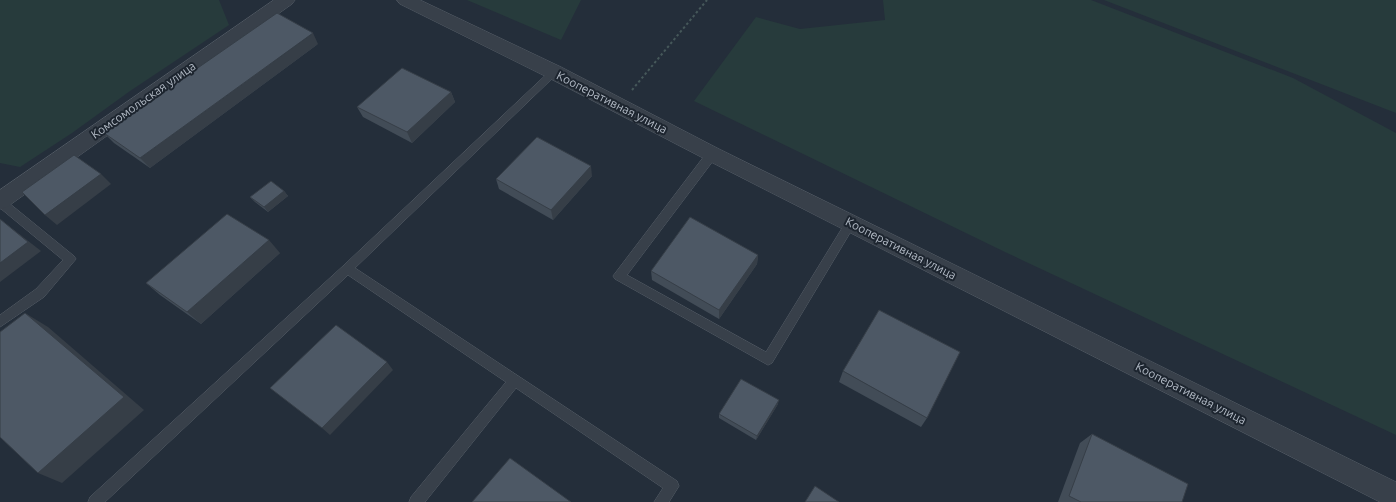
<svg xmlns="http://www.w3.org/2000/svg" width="1396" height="502" font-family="Ubuntu,sans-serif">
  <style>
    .green { fill: #273b3c }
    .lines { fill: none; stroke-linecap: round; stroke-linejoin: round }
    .service-casing { stroke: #565e68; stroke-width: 1 }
    .minor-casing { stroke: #565e68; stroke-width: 1 }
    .path { stroke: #46585a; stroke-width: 2; stroke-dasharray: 2.5 2.5; stroke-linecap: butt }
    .service { fill: #38404a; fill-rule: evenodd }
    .minor { fill: #38404a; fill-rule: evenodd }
    .wall { fill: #424c57 }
    .shaded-wall { fill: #363e47 }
    .building { fill: #4d5865; stroke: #363e47 }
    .labels { text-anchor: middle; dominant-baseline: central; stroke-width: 4; stroke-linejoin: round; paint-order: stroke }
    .street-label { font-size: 12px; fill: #b3bbc6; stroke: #1d252f }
  </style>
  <rect width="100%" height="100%" fill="#242e3a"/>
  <g class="green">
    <path d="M0,0H219L229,25L130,91L72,133L20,167L0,163Z"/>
    <path d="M467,0H581L561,40Z"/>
    <path d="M883,0H1091L1293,78L1396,133V435L1005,252L694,101L756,17L800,29L885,20Z"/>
    <path d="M1104,0H1396V113Z"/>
  </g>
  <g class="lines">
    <defs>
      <g id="service">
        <path d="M554,69L557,70L559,72L557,74L355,268L677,481L679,486L669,502H654L663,488L516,388L425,502H409L411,497L506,382L348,275L105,502H88L90,497L343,266L551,70Z"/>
        <path d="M712,150L716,151L717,154L716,157L627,275L766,352L847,220L851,219L855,220L856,223L772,363L768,365L615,279L613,276L708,151Z"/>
        <path d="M0,198L4,199L74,256L76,259L44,297L0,327V315L36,289L63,260L0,208Z"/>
      </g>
      <g id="minor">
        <path d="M274,0H295L292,4L7,207L0,209V190Z"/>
        <path d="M397,0H420L561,67L719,149L1396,482V502H1380L705,159L547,77L400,4Z"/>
      </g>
    </defs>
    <use href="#service" class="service-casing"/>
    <use href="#minor" class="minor-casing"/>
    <path class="path" d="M632,90L707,0"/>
    <use href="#service" class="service"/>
    <use href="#minor" class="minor"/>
  </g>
  <g class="wall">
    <path d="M318,44L150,168L114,143L104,133Z"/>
    <path d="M451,92L455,102L412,143L363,117L357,107Z"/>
    <path d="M592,176L553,220L499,189L496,179Z"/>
    <path d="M284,191L288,196L268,212L255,202L250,197Z"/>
    <path d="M280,253L201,324L160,295L146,283Z"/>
    <path d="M758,255L757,264L719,319L652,280L651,271Z"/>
    <path d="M843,371L927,418L921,427L839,382Z"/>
    <path d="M778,404L756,440L719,418V414Z"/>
    <path d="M1092,434L1182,502H1058L1080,443Z"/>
  </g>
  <g class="shaded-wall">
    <path d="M313,33L318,44L150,168L140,158Z"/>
    <path d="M451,92L455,102L412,143L407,132Z"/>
    <path d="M591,166L592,176L553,220L551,210Z"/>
    <path d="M101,174L111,184L57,225L45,215Z"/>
    <path d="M284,191L288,196L268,212L264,207Z"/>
    <path d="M0,219L41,251L0,282Z"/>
    <path d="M269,240L280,253L201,324L187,312Z"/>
    <path d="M758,255L757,264L719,319V310Z"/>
    <path d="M25,313L48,327L144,410L62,483L38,473Z"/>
    <path d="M387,362L393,370L330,435L322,428Z"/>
    <path d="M779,400L778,404L756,440L757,436Z"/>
  </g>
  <g class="building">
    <path d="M277,13L313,33L140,158L104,133Z"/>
    <path d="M402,68L451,92L407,132L357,107Z"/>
    <path d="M537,137L591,166L551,210L496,179Z"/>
    <path d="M74,155L101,174L45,215L22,192Z"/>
    <path d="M271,181L284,191L264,207L250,197Z"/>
    <path d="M227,214L269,240L187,312L146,283Z"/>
    <path d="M690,217L758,255L719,310L651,271Z"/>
    <path d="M0,219L28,242L0,263Z"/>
    <path d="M879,310L960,352L927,418L843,371Z"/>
    <path d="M25,313L124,397L38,473L0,437V332Z"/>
    <path d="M336,325L387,362L322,428L270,388Z"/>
    <path d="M741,379L779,400L757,436L719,414Z"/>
    <path d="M1092,434L1188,484L1182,502H1081L1069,496Z"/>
    <path d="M510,458L571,502H472Z"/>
    <path d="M815,486L839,502H805Z"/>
  </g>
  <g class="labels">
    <g class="street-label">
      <text transform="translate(143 100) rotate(-35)">Комсомольская улица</text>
      <text transform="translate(612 102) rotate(27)">Кооперативная улица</text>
      <text transform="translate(901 248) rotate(27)">Кооперативная улица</text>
      <text transform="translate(1191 393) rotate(27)">Кооперативная улица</text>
    </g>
  </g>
</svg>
